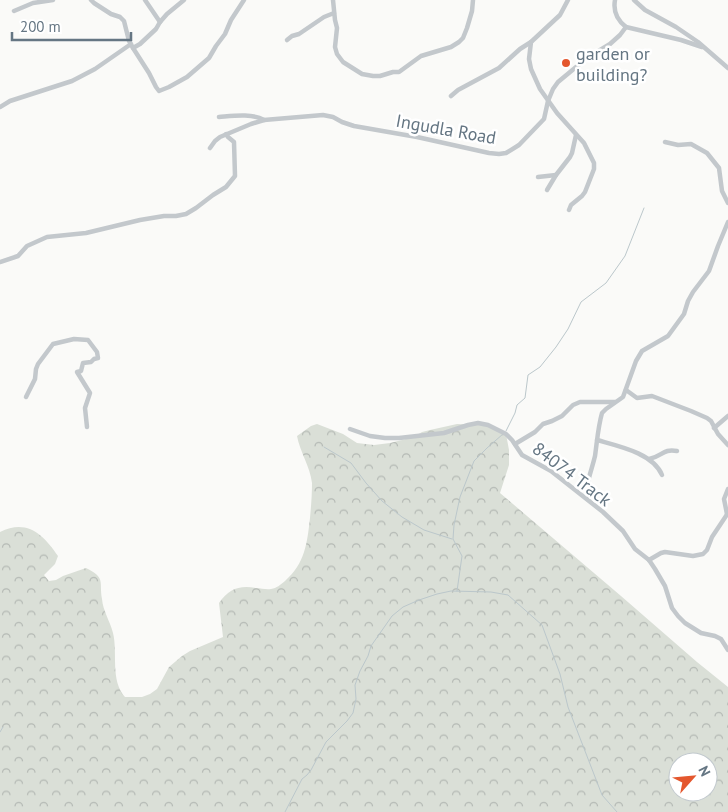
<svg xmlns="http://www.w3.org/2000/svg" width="728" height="812" font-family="'PT Sans',sans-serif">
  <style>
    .forest { fill: url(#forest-crowns); fill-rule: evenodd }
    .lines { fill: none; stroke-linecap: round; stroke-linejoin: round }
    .stream { stroke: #bbc7cb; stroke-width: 1 }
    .street { stroke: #c3c8cc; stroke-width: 4.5 }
    .poi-dot { fill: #e4572e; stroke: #fff; stroke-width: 2 }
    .labels { text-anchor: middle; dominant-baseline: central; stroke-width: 5; stroke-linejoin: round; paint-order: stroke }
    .poi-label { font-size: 18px; fill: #657683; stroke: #fff; text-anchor: start }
    .street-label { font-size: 18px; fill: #657683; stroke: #fff }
  </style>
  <defs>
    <pattern id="forest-crowns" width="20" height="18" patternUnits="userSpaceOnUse" patternTransform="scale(1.25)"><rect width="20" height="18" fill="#dadfd7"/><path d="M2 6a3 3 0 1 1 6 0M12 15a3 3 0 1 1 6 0" fill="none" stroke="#b4b9b4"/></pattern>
  </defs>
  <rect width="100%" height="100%" fill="#fafaf8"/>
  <path class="forest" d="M317,424L343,434L357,443L374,445L390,443L414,437L422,432L430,430L457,424L488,425L506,434L509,450V465L500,493L621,596L697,662L728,687V812H0V532C27,518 44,535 58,556L55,564L44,575L49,581L56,580L63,576L86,568C106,578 99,581 102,599C103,611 110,621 113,633C118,653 110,680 125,697H142L150,694L157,689L169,667L182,656L190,651L223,637L219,603C229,589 239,585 256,588C261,588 266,590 271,589C277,588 280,585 285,581C305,563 307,544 310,518C311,507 312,495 312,483C310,466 300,452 297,436L311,426ZM678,762H708V792H678Z"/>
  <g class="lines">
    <g class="stream">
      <path d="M506,431L515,413L517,405L525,398L528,375L540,367L556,347L568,329L581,302L606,283L625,256L644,208"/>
      <path d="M324,447L351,463L366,483L382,501L402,517L424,530L452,539"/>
      <path d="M457,591L462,556L453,539L454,525L460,497L474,461L487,448L503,434"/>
      <path d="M0,732L3,727"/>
      <path d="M285,812L302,779L307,775L311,770L326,742L347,721L353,713L356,699L355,685L360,671L368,656L371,646L392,616L403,607L419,600L437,594L451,591L491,592L508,595L542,625L560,674L568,707L602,795L617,812"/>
    </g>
    <g class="street">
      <path d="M91,0L94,3L111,14L120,17L124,21L129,41L133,48L149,73L156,87L159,91L169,87L187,77L209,58L216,46L225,34L231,20L244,0"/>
      <path d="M145,0L160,22"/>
      <path d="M333,0L335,20L337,28L335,47L337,54L343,62L362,74L373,76H380L393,72H399L421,56L451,47L459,42L463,38L467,28L472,11L473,0"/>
      <path d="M568,0L560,15L531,42L529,59L531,69L540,89L557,113L584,143L594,163V169L585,192L582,196L571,205L569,210"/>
      <path d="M634,0L645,10L676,27L698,42L728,68"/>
      <path d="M14,11L33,3L53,0"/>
      <path d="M626,27L681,40L702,47"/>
      <path d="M287,40L292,36L299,34L324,17L334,13"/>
      <path d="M133,48L140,44L156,29L160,22L167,14L184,0"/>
      <path d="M451,96L458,90L499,68L520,49L531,42"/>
      <path d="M0,107L10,101L72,81L95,69L131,44"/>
      <path d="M219,117C232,116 252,113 264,120"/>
      <path d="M665,142L678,145L691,144L707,153L719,168L722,191L728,203"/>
      <path d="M210,148L215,141L220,137L251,124L264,120L323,115L333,117L342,122L354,126L417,137L489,153L499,154L506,153L519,145L544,119L548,101L553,89L558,82L587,58L610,44L620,35L626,27C617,20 613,11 615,0"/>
      <path d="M538,177L556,175"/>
      <path d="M547,190L556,175L570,157L572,153L576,135"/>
      <path d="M0,262L18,256L27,246L47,237L86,233L140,220L164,216H176L186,214L196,208L213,195L226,187L235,176L234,142L228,137L226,134"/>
      <path d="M626,390L637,398L652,396L691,411L707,418L711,421L718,434L728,445"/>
      <path d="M26,397L35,379L36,369L38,364L53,344L74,339L88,340L97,352L98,358L94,359L91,362L83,363L81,371L77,372L90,393L85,408L87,427"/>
      <path d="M714,428L728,416"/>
      <path d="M350,429L370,436L385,438H399L444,433L468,425L478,423L488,425L506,434L512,440L522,455L551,471L603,512L623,531L635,549L649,560L655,569L665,586L672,608L678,616L685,623L701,633L715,636L721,639L728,650"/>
      <path d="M597,440C618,446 653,453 662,475"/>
      <path d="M515,444L535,432L543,424L552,421L562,416L573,405L580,402H615"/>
      <path d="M649,459C662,457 663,448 677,451"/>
      <path d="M587,499C586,481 591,473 595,456C597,442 598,427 602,413L606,409L623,397L636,361L642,351L668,336L684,314L688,301L693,292L709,271L718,246L728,222"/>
      <path d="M727,514L724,499L728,489"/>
      <path d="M649,560L661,553L665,552L693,556L703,554L707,550L712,537L728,513"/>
    </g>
  </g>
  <circle class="poi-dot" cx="566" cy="63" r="5"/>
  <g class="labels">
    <g class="poi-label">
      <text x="576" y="53">garden or<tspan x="576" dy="21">building?</tspan></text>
    </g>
    <g class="street-label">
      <text transform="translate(446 129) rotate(10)">Ingudla Road</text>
      <text transform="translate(572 474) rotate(37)">84074 Track</text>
    </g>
  </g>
  <g transform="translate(693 777) rotate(63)"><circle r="24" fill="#ffffff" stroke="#c1c8cd"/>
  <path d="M0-4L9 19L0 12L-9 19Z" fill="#e4572e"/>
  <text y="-8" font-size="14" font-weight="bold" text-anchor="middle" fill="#657683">N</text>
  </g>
  <path d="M12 32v8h119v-8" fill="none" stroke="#657683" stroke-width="2.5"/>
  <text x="20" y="32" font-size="15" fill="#657683" stroke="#ffffff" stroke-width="4" paint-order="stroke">200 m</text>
</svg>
